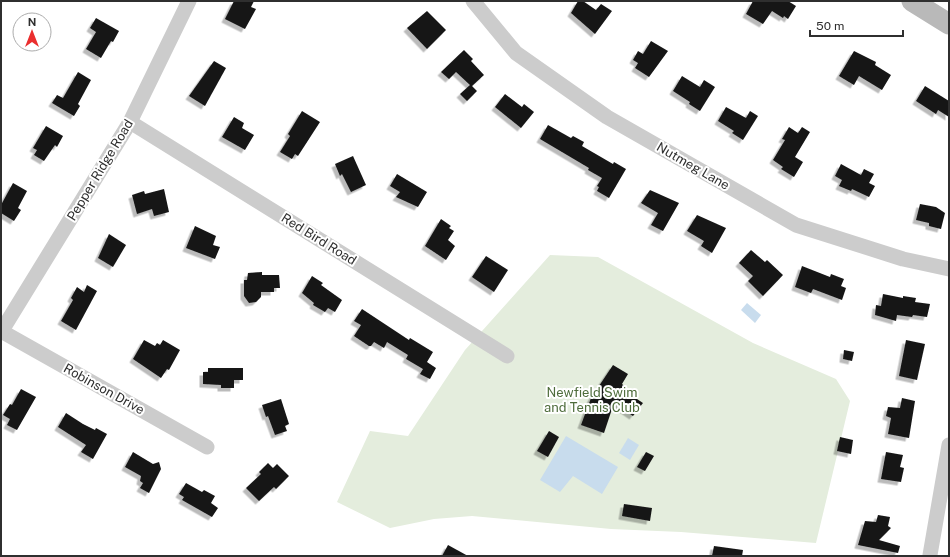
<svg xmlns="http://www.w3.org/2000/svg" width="950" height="557" font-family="'Public Sans',sans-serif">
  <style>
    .green { fill: #e4eddd }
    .water { fill: #c8dced }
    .building { fill: #161616; filter: url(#shadow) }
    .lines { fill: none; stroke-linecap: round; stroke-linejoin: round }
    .street { stroke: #ccc; stroke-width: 15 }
    .secondary { stroke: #b9b9b9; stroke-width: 21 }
    .labels { text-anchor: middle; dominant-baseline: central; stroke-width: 4; stroke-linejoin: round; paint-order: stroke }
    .street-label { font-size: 13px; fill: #2f2f2f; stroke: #fff }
    .park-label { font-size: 13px; fill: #4e6c3b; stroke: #fff }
  </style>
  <defs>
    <filter id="shadow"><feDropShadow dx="-3.5" dy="3.5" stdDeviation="0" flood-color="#0004"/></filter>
  </defs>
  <rect width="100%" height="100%" fill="#fff"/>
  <path class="green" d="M550,255L598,257L753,343L836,379L850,401L816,543L681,532L611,529L472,516L434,519L390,528L337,502L370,431L408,436L465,350Z"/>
  <g class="water">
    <path d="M747,303L761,315L755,323L741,310Z"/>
    <path d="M566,436L618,467L602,494L573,476L560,492L540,480Z"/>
    <path d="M628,438L639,445L630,460L619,453Z"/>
  </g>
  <g class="building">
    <path d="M234,1H254L251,7L256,9L245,29L225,19Z"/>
    <path d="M578,1H583L596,10L601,4L612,11L595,34L571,13Z"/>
    <path d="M753,1H788L796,6L788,19L784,16L783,18L772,11L763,24L746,14Z"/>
    <path d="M427,11L446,30L427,49L407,28Z"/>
    <path d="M96,18L119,31L113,42L111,41L101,58L86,49L96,32L90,28Z"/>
    <path d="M651,41L668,51L649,77L635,68L638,63L633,60L638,51L643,54Z"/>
    <path d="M464,50L473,59L471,61L484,75L472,86L477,91L467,101L460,94L470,85L456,72L449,79L441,72Z"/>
    <path d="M854,51L876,62L875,65L891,75L882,90L859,76L854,85L839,76Z"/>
    <path d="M214,61L226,68L205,106L189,96Z"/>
    <path d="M78,72L91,80L78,104L80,106L74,116L52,103L57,95L63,98Z"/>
    <path d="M682,76L700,87L704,80L715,87L700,111L689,104L690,102L673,91Z"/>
    <path d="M925,86L949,101V117L938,110L936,114L916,101Z"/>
    <path d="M505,94L522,107L524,104L534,112L521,128L495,107Z"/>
    <path d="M726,107L746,118L750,111L758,116L743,140L732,133L734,131L718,121Z"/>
    <path d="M302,111L320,122L298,156L295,154L292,159L280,152L290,136L288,134Z"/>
    <path d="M234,117L244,123L242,128L254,135L245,150L222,137Z"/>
    <path d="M548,125L571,138L573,136L584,142L582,146L613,164L614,162L626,169L609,198L597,191L599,187L597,186L602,178L588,170L589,168L540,139Z"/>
    <path d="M46,126L63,136L57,147L55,145L44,161L34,155L37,150L33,148Z"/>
    <path d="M789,127L798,133L802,127L810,132L795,157L803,162L794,177L781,169L783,167L773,160L785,140L782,139Z"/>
    <path d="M353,156L366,185L351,192L342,174L340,176L335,164Z"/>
    <path d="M841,164L861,175L864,169L874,174L869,183L875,186L869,197L852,189L851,191L839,186L842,180L835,176Z"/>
    <path d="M397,174L427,192L418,207L396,197L400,192L390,186Z"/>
    <path d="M13,183L27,191L18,208L21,210L14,221L1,213V205Z"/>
    <path d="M164,189L169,212L154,216L152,209L137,214L132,195L144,191L145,194Z"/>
    <path d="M650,190L679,203L663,231L651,225L658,213L641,203Z"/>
    <path d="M920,204L936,207L945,213L941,229L929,226V223L916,220Z"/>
    <path d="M697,215L726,228L712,253L701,246L704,241L687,231Z"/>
    <path d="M441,219L451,226L449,228L454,231L448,240L455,246L446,260L425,246Z"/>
    <path d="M195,226L216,236L213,245L220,247L215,259L186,248Z"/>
    <path d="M109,234L126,245L113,267L98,258Z"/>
    <path d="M751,250L765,262L767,260L783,275L763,296L748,281L753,276L739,263Z"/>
    <path d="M486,256L508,270L494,292L472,277Z"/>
    <path d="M802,266L830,277L831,274L844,279L841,286L846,288L842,300L813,289L811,293L795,287Z"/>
    <path d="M262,272V275H279L280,288H274V292H261V297L256,302L249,303L244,296V280H247L248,273Z"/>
    <path d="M312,276L323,283L321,285L342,300L335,312L328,308L325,312L313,305L314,303L302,293Z"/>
    <path d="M87,285L97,291L76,330L61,321L73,300L71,298L77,287L84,292Z"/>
    <path d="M883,294L903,298V296L916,298L915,302L930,304L927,317L913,315L912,317L897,315L896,321L875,315L876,305L881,306Z"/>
    <path d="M362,309L409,340L410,338L433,352L427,362L436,368L430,379L420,374L423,369L406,359L408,355L387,342L384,348L374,342L371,346H369L354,336L361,325L354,321Z"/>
    <path d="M144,340L155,346L157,343L160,345L163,340L180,350L169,370L167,369L161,378L133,359Z"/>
    <path d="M906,340L925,344L917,380L899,376Z"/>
    <path d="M844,350L854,352L852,361L843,359Z"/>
    <path d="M613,365L628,374L622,384L627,388L625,391L643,403L633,416L614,403L604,433L581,425L591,398Z"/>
    <path d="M208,368H243V380H234V388H221V385L203,384V372H208Z"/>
    <path d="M21,389L36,397L17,430L7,425L10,419L3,415L10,404L12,405Z"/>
    <path d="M902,398L915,401L909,438L888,434L891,418L886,416L888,407L900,408Z"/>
    <path d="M281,399L289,424L285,426L287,431L275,435L268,416L266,417L262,405Z"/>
    <path d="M66,413L83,424L95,430L96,428L107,434L93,459L81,452L86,445L58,427Z"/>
    <path d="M549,431L559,437L548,457L537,451Z"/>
    <path d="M840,437L853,440L851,454L837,451Z"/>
    <path d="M133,452L153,464L159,462L161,469L149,493L140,488L143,483L140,481L141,476L125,467Z"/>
    <path d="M646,452L654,456L645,471L637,467Z"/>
    <path d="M886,452L903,455L900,467L904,468L901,482L881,479Z"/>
    <path d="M268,463L273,468L277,464L289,476L276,489L274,487L259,501L246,488L261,474L259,472Z"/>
    <path d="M186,483L202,492L204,490L215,496L211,503L218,508L212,517L182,500L184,497L179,494Z"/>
    <path d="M624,504L652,508L650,521L622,516Z"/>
    <path d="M878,515L890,517L888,526L891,528L879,540L900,546L898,553L858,545L865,521L876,522Z"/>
    <path d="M448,545L468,556H442Z"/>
    <path d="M714,546L743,550L742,556H712Z"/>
  </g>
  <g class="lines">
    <g class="street">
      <path d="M473,1L516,53L607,117L796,225L903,259L949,269"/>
      <path d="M130,122L507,356"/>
      <path d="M1,331L207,447"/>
      <path d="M1,332L130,122L189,1"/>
      <path d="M930,555L949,445"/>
    </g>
    <path class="secondary" d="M912,1L949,24"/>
  </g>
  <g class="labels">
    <g class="street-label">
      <text transform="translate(693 166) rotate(30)">Nutmeg Lane</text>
      <text transform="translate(100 170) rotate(-59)">Pepper Ridge Road</text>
      <text transform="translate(319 239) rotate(32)">Red Bird Road</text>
      <text transform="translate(104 389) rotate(29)">Robinson Drive</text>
    </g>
    <g class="park-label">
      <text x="592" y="392">Newfield Swim<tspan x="592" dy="15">and Tennis Club</tspan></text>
    </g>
  </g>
  <rect width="950" height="557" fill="none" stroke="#2f2f2f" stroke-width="4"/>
  <g transform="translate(32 32)"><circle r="19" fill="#ffffff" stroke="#acacac"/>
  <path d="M0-3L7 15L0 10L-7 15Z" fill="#ea2e2e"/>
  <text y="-6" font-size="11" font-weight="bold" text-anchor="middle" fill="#2f2f2f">N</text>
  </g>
  <path d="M810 30v6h93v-6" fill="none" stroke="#2f2f2f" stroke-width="2"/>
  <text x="816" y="30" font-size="12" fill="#2f2f2f" stroke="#ffffff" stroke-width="3" paint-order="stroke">50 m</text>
</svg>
